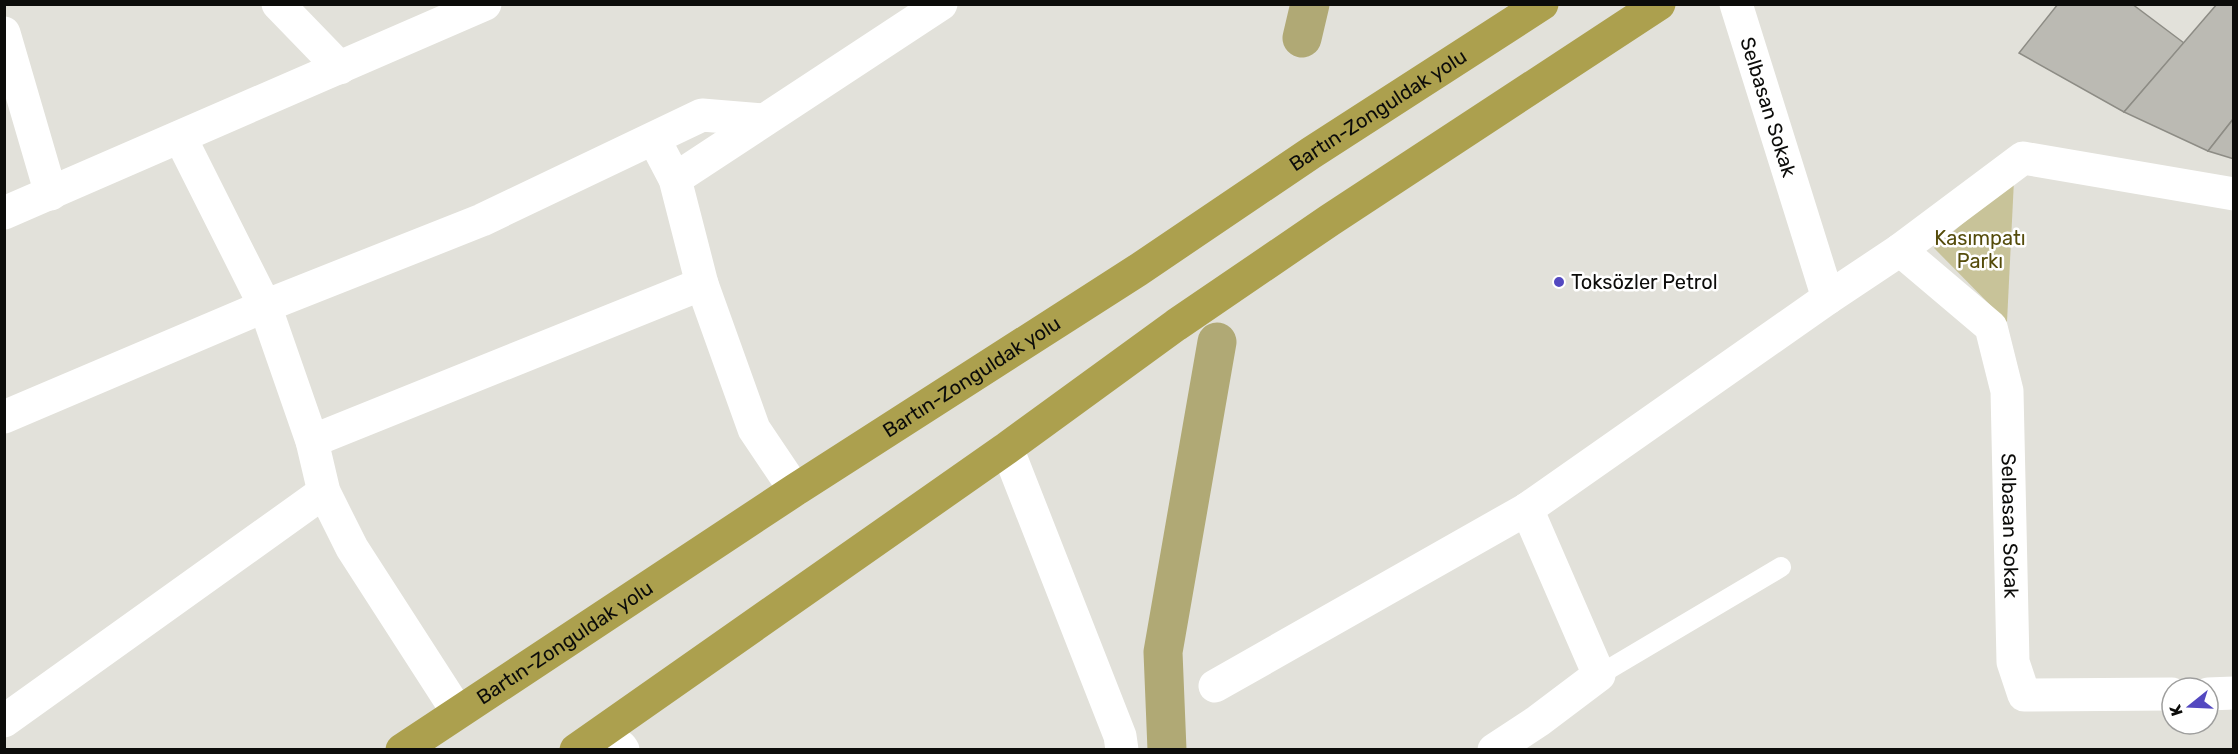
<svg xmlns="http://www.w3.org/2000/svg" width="2238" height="754" font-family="Rubik,sans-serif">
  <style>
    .green { fill: #c8c399 }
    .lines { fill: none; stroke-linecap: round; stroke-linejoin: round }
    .canal { stroke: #b0a975; stroke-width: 39 }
    .building { fill: #bbbab3; stroke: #8d8c85; stroke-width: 1.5 }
    .service { stroke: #fff; stroke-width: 20 }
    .minor { stroke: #fff; stroke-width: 33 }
    .trunk { stroke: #aca04e; stroke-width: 33 }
    .poi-dot { fill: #5348c0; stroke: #fff; stroke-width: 2 }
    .labels { text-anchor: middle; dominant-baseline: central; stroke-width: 5; stroke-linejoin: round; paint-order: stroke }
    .street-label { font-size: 20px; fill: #0c0c0a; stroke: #fff }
    .park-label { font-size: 20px; fill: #554c0b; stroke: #fff }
    .poi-label { font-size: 20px; fill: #0c0c0a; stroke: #fff; text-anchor: start }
  </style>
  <rect width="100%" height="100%" fill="#e2e1da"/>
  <path class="green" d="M2014,180L2007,322L1934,248Z"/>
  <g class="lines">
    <g class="canal">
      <path d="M1302,38L1310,4"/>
      <path d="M1167,750L1163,652L1217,342"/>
    </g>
  </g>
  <g class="building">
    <path d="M2058,4H2132L2184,43L2124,112L2019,53Z"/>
    <path d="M2217,4H2234V118L2208,151L2124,112Z"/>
    <path d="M2234,118V159L2208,151Z"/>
  </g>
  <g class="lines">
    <path class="service" d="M1599,675L1781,567"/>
    <g class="minor">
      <path d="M278,4L340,68"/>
      <path id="s1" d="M1736,4L1828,298L1900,250L2023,158L2234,194"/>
      <path d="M4,33L51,194"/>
      <path d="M180,137L265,306L312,441L324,492L352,548L457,711"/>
      <path d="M654,139L675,179L702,284L754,429L795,490"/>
      <path d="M675,179L941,4"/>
      <path d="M4,213L485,4"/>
      <path id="s2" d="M1900,250L1991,327L2007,391L2013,662L2024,695L2172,694"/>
      <path d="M4,417L265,306L482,220L702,115L764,120"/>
      <path d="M312,441L702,284"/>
      <path d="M1007,448L1120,736L1122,750"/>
      <path d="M1215,686L1527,509L1828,298"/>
      <path d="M2208,694L2234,693"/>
      <path d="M4,721L324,492"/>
      <path d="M621,747L623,750"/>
      <path d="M1494,750L1538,721L1599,675L1527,509"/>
    </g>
    <g class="trunk">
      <path id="s3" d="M402,750L795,490L1138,270L1311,153L1542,4"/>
      <path d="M576,750L1007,448L1176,325L1330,220L1659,4"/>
    </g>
  </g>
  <circle class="poi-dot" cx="1559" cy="282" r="6"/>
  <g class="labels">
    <g class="street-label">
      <text stroke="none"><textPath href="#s1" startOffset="108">Selbasan Sokak</textPath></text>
      <text stroke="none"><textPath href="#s3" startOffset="1167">Bartın-Zonguldak yolu</textPath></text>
      <text stroke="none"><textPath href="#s3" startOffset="681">Bartın-Zonguldak yolu</textPath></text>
      <text stroke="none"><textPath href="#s2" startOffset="320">Selbasan Sokak</textPath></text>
      <text stroke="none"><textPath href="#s3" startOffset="195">Bartın-Zonguldak yolu</textPath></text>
    </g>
    <g class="park-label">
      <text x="1980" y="238">Kasımpatı<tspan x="1980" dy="23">Parkı</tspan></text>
    </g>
    <g class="poi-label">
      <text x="1571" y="282">Toksözler Petrol</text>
    </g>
  </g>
  <rect width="2238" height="754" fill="none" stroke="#0c0c0a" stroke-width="12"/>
  <g transform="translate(2190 706) rotate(252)"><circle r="28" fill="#ffffff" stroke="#9e9e9d" stroke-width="1.5"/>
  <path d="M0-4.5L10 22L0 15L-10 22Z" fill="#5348c0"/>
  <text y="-9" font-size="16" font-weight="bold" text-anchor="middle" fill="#0c0c0a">K</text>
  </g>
</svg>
